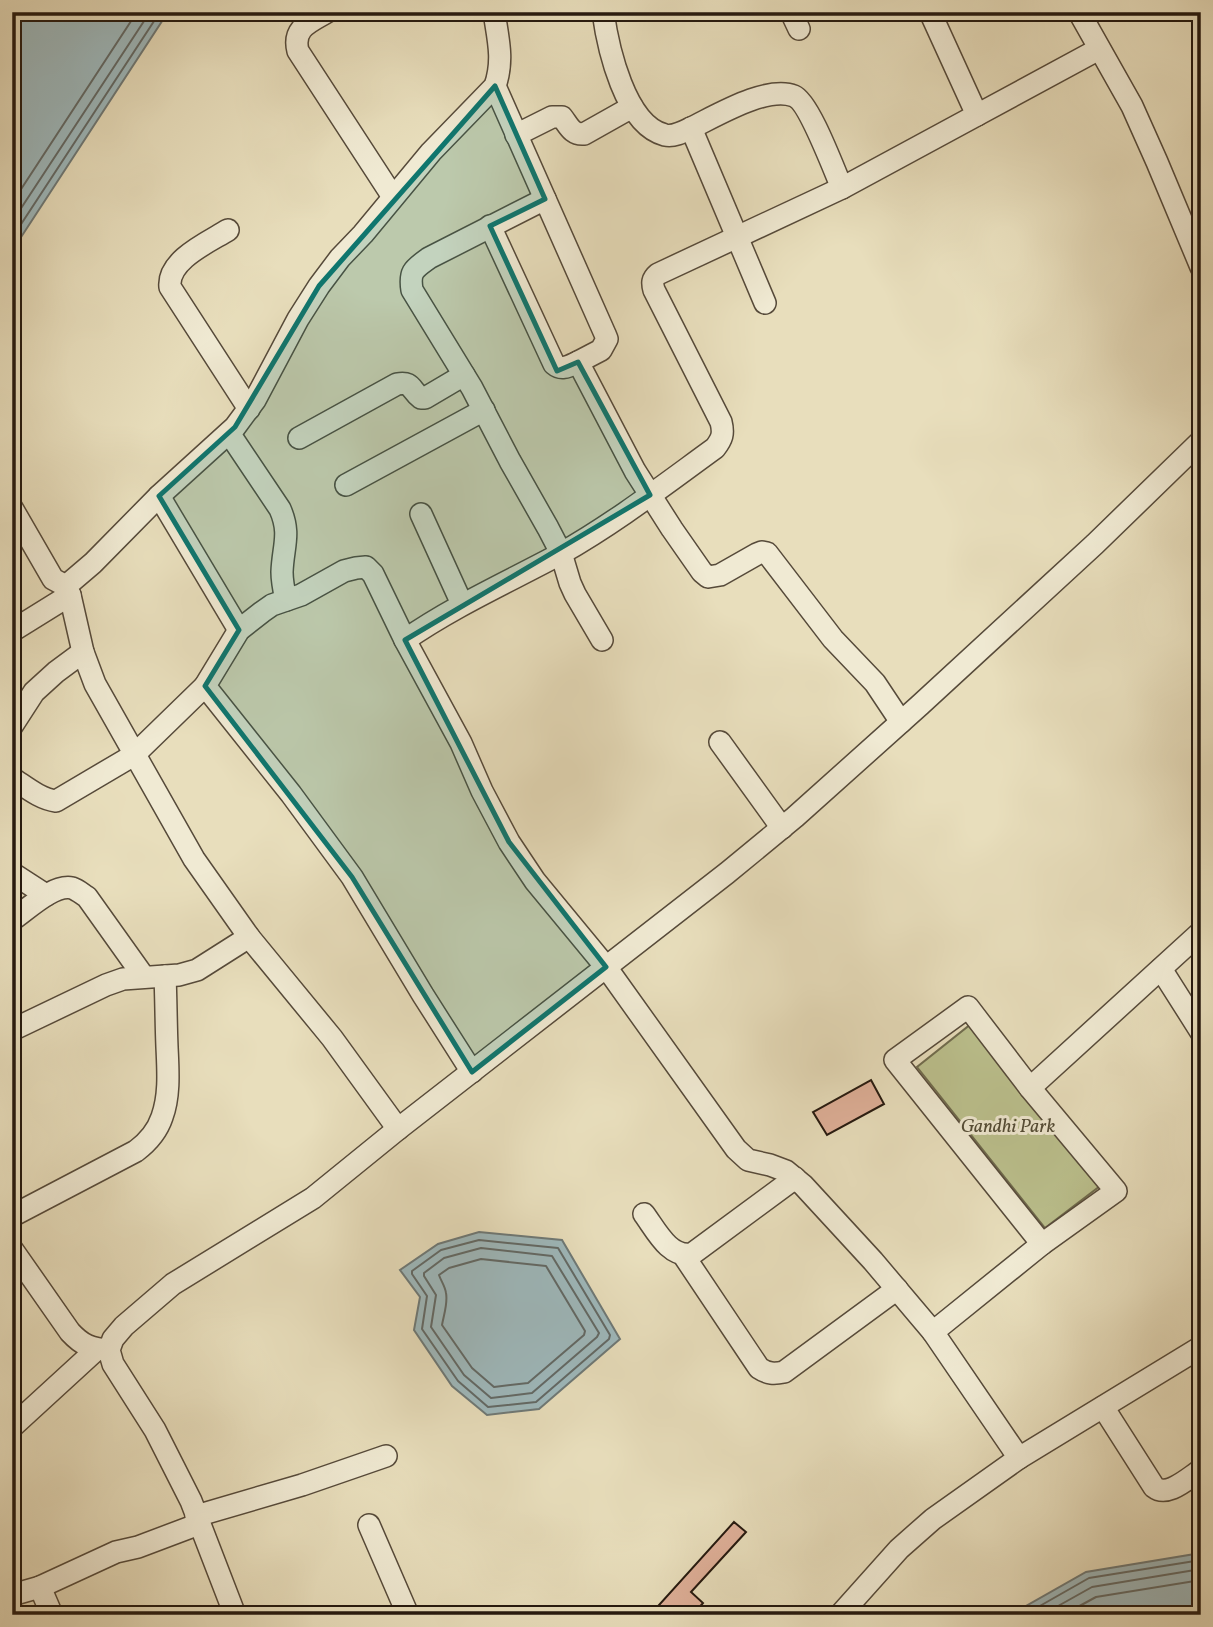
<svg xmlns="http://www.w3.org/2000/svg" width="1213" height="1627" font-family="Vollkorn,serif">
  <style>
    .green { fill: #bbc08d; stroke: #706c4e; stroke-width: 2 }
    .water { fill: #9eb9bd; stroke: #6e7977; stroke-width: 2 }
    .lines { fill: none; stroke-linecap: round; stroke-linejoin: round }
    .shore { stroke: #626966; stroke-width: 2 }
    .building { fill: #dfb099; stroke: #25190f; stroke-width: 2 }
    .minor-casing { stroke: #564a3a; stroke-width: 24 }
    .minor { stroke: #f0ead3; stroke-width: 21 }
    .marked { fill: #0f766e; fill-opacity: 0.2; stroke: #0f766e; stroke-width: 5; stroke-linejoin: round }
    .labels { text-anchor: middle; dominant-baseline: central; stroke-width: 6; stroke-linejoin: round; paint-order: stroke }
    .park-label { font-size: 19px; font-style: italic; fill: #524b35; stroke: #f0ead3 }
  </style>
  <rect width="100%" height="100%" fill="#e8debc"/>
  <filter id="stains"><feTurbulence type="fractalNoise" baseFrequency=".00286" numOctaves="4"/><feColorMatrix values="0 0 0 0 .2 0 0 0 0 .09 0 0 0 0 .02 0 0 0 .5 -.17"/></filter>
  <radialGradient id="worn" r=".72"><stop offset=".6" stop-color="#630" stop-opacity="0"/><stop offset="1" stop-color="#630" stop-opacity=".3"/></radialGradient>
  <path class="green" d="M971,1024L1100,1186L1045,1228L917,1067Z"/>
  <g class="water">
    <path d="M12,12H168L12,251Z"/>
    <path d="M479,1232L562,1240L620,1339L539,1409L487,1415L452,1386L414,1330L420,1297L400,1270L438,1244Z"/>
    <path d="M1201,1553V1615H1010L1086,1572Z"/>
  </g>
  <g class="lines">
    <g class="shore">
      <path d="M12,203L137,12"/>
      <path d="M12,222L150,12"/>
      <path d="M12,238L160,12"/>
      <path d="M479,1240L558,1248L610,1335L609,1339L536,1402L488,1407L458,1381L422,1329L427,1296L412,1274V1271L441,1250Z"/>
      <path d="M481,1248L552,1256L599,1333L597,1337L532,1393L491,1398L464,1375L431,1327L436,1295L424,1276V1273L444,1258Z"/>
      <path d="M481,1259L546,1266L585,1331L584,1335L528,1383L494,1387L472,1368L442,1325C444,1314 448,1303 446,1293C445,1286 441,1281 439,1275L449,1268Z"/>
      <path d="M1024,1615L1089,1578L1201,1560"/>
      <path d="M1042,1615L1092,1587L1201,1569"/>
      <path d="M1063,1615L1096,1597L1201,1580"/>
    </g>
  </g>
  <g class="building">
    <path d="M871,1080L884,1104L827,1135L813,1112Z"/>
    <path d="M734,1522L746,1532L691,1592L703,1603L693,1615H650Z"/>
  </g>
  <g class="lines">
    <defs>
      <g id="minor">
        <path d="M327,12C310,22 292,28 298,51L393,197"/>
        <path d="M603,12C608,48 625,125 665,135C674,137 683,132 691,128L765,303"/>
        <path d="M791,12L799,29"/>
        <path d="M1079,12L1132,106L1157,162L1201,267"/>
        <path d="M495,86L605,334L607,339L601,350L578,362L635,471L672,529L702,572L708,577L720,575L757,554L762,552L767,553L833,639L875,683L901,722"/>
        <path d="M977,115L1099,49"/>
        <path d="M691,128C716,116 767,85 794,96C809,102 834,170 842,188"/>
        <path d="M516,135L552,117H562C569,126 572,135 584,134L632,107"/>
        <path d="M545,199L429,258C414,269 409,271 412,290L472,388L510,461L548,528L561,553L570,583L575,594L602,640"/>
        <path d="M490,226L554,364C562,371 569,366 578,362"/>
        <path d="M228,230C209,242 167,260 170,287L249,409"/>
        <path d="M229,433L280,509C291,534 283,546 282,572C282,581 284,591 286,600"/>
        <path d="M299,438L397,384C413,381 410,390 421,398H425L464,375"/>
        <path d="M346,485L484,410"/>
        <path d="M159,496L239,630"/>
        <path d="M12,508L53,579L66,586"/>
        <path d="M421,514L462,604"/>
        <path d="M12,631L70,595"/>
        <path d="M405,640C454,606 508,582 560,554C615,523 664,485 715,448C722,439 724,434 721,422L654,290C652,283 652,279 658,274L842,188L977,115L930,12"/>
        <path d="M12,726L34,692L56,672L83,652"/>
        <path d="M720,742L782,828"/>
        <path d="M12,778C26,787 40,799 56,801L134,755L205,686"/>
        <path d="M12,873L46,895"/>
        <path d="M12,920C27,910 53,884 72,888C78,890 82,894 87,897L144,977"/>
        <path d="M1161,969L1201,1032"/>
        <path d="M968,1007L1030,1088L1116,1191L1042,1244L895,1060Z"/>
        <path d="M12,1030L106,985L123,979L179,975L197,970L249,937"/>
        <path d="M472,1072L423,995L352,877L291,794L205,686L239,630L262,612L272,605L301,595L344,571L356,568L366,567L373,574L405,640L461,743L482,791L509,842L535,881L606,967L736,1149L748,1160L770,1165L786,1171L803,1185L873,1261L933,1332"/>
        <path d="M1030,1088L1201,932"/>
        <path d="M398,1129L332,1038L249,937L194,859L95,684L83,652L70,595L66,586L93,563L159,496L235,427L255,400L298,319L319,286L340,258L363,234L431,152L495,86C504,60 498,39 494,12"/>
        <path d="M644,1214C656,1230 669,1258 692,1254L795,1178"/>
        <path d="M12,1216L136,1151C148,1142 157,1132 162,1117C170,1095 168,1070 167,1047C166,1023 166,999 165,976"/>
        <path d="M12,1249L70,1332C82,1345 91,1349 109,1350"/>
        <path d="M684,1256L759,1368C768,1374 774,1374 784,1372L897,1289"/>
        <path d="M1103,1407L1154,1487C1168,1498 1188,1478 1201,1470"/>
        <path d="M12,1427L96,1350"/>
        <path d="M1019,1458L933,1332L1042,1244"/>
        <path d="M196,1516L302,1485L386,1456"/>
        <path d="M369,1525L408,1615"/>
        <path d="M40,1587L52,1615"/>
        <path d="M12,1595L40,1587L116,1552L138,1547L199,1524"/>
        <path d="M235,1615L191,1501L155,1430L113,1364L109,1350L113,1339L124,1326L173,1284L313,1198L398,1129L727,873L795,817L920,705L1095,544L1201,441"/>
        <path d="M840,1615L899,1549L933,1519L1019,1458L1201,1347"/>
      </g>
    </defs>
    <use href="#minor" class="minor-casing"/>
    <use href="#minor" class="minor"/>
  </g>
  <path class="marked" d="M495,86L545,199L490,226L557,371L578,362L650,495L405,640L509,842L606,967L472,1072L352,877L205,686L239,630L159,496L235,427L319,286Z"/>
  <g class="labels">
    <g class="park-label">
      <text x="1008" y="1127">Gandhi Park</text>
    </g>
  </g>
  <rect width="1213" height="1627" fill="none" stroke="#e8debc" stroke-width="42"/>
  <rect x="14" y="14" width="1185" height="1599" fill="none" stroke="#25190f" stroke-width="3.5"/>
  <rect x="21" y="21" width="1171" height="1585" fill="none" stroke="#25190f" stroke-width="2"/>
  <rect width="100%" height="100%" filter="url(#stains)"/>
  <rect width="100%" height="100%" fill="url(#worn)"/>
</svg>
